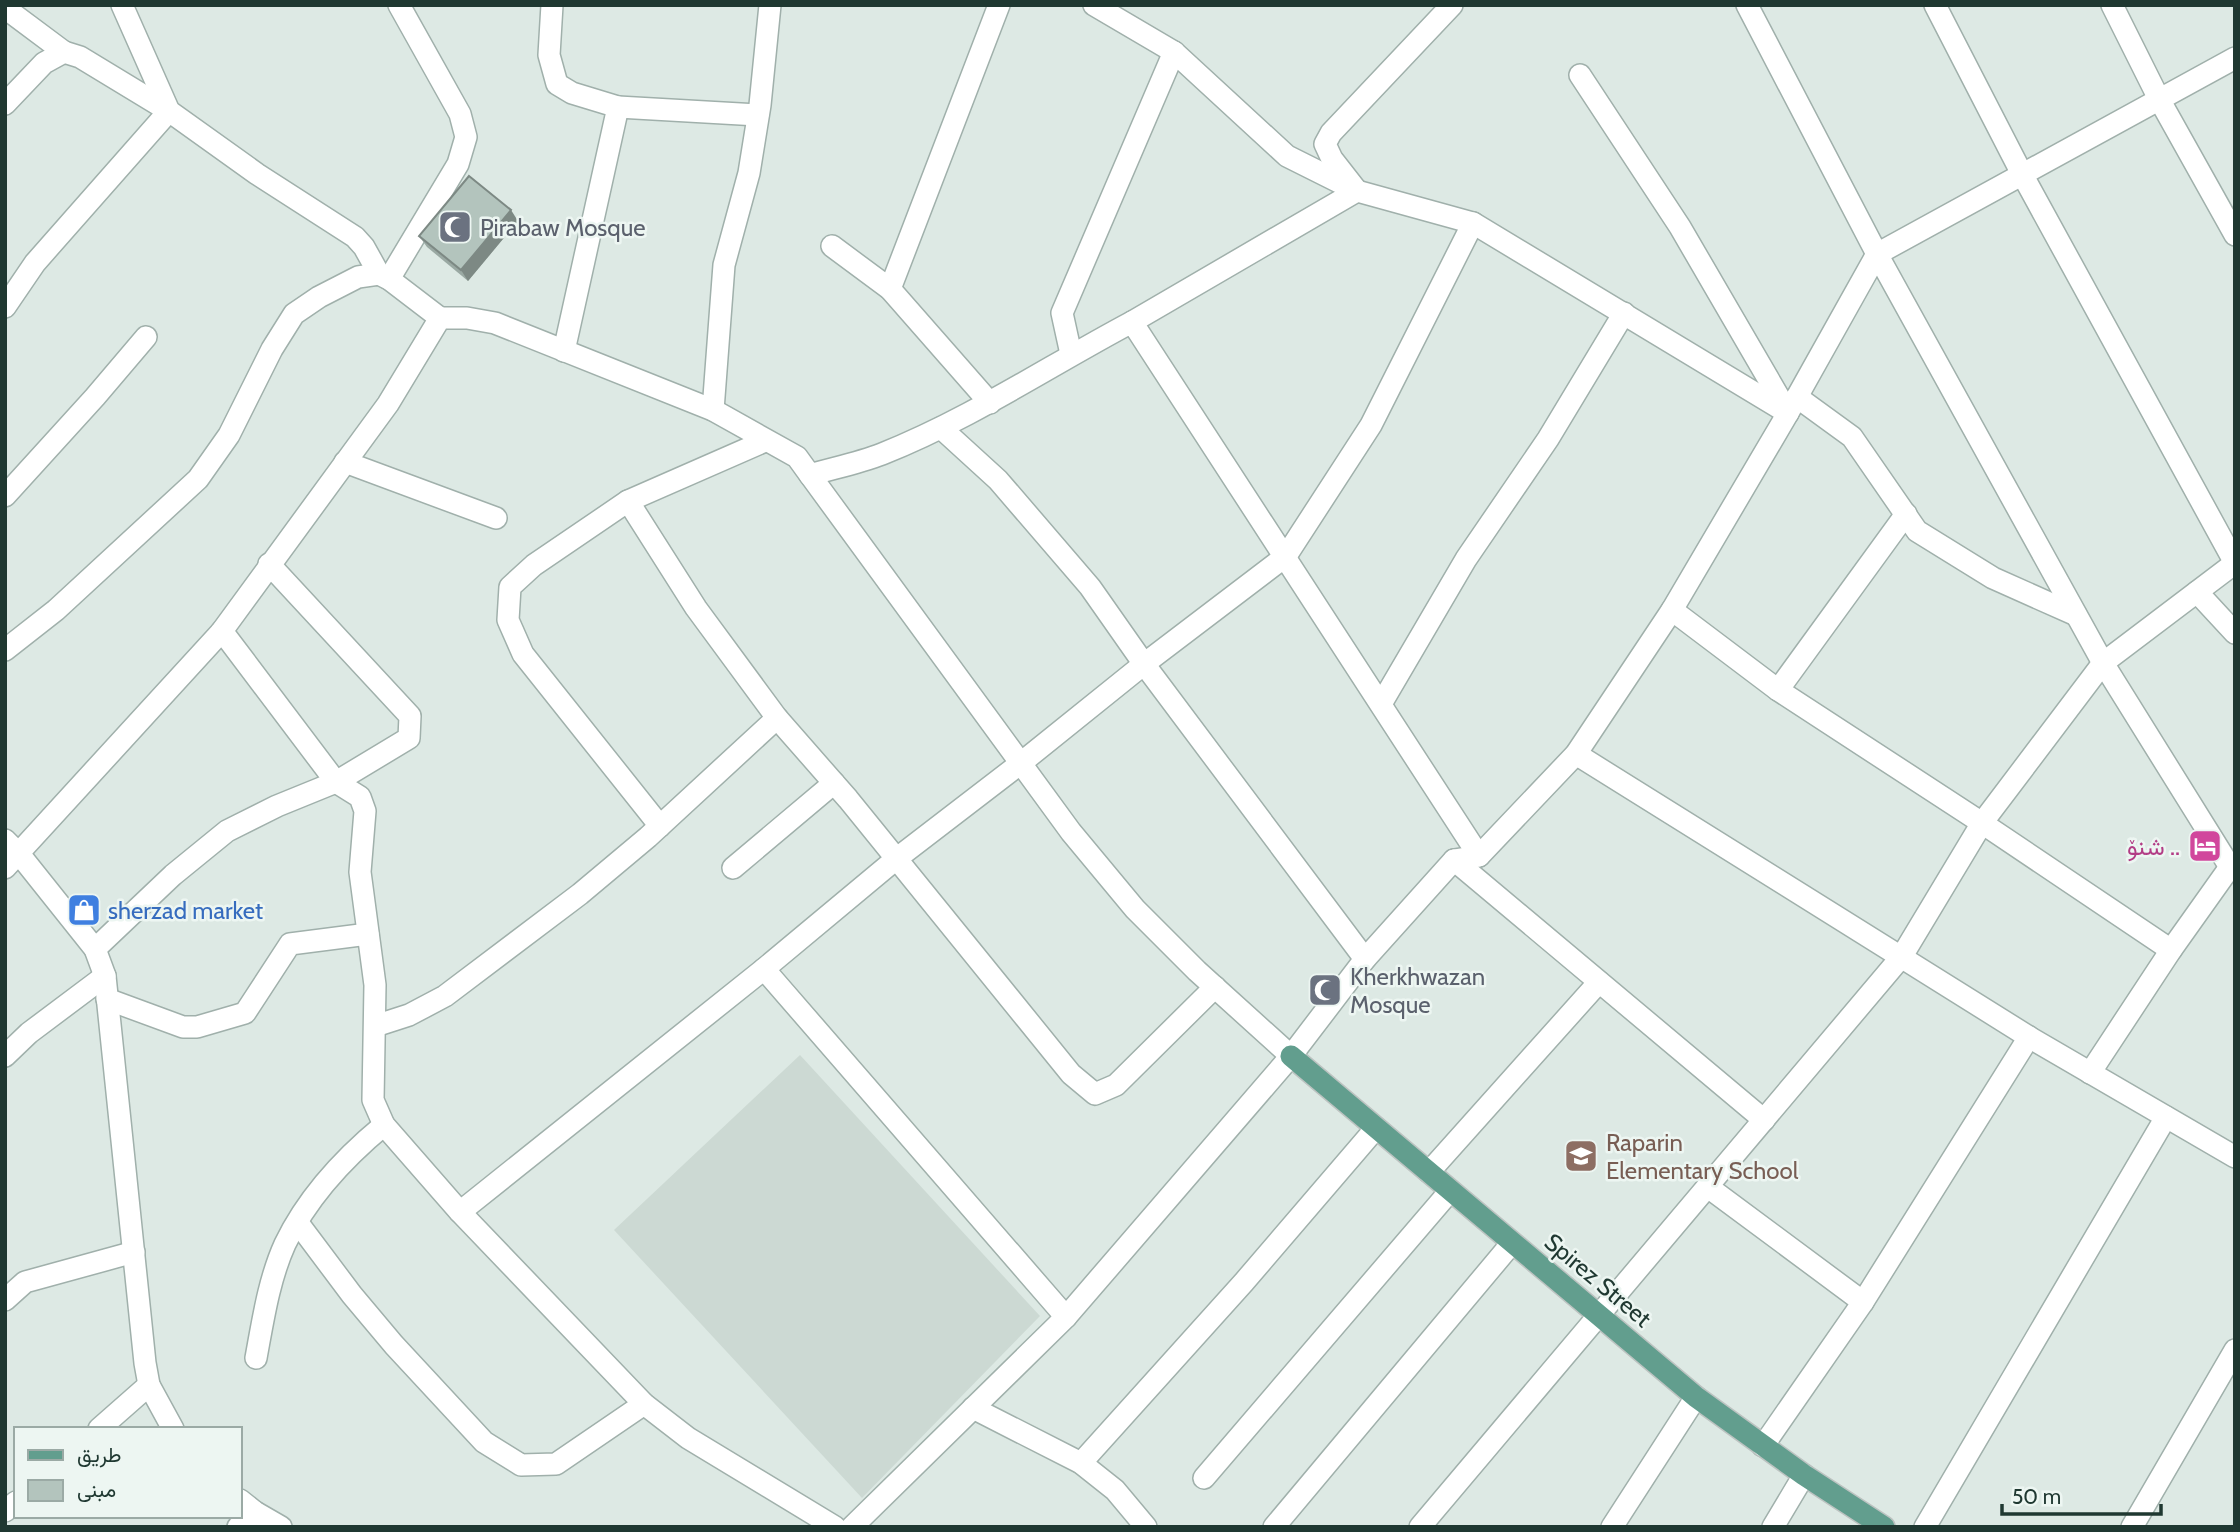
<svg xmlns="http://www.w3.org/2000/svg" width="2240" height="1532" font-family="Cabin,Vazirmatn,sans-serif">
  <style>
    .built { fill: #ccd9d3 }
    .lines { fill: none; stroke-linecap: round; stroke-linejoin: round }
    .minor-casing { stroke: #a0b0ab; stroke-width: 24 }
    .major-casing { stroke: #bcc3c1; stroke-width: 24 }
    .minor { stroke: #fff; stroke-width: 21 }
    .major { stroke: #629e8e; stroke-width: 21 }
    .wall { fill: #9aa9a3 }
    .shaded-wall { fill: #7d8984 }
    .building { fill: #b3c4bd; stroke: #7d8984; stroke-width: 2 }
    .labels { text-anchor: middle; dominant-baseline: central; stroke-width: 5; stroke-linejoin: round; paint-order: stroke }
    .worship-label { font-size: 24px; fill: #5b616d; stroke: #edf6f2; text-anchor: start }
    .hotel-label { font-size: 24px; fill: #b23c85; stroke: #edf6f2; text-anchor: end }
    .shop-label { font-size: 24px; fill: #366cbe; stroke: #edf6f2; text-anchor: start }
    .education-label { font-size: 24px; fill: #785e54; stroke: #edf6f2; text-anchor: start }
    .street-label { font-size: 24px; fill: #1f3831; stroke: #edf6f2 }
  </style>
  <rect width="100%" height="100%" fill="#dde9e4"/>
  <path class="built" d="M800,1055L1040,1316L862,1498L614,1230Z"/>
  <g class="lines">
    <defs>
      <g id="minor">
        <path d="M122,5L169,111L257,174L355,237L364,247L379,274"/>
        <path d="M552,5L549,55L557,84L572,93L618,107L564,351"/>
        <path d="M1094,5L1174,52L1287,156L1357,191L1473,223L1788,413"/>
        <path d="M1747,5L1877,254L2103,663L2230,867L2235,871"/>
        <path d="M1935,5L2022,174L2235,563"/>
        <path d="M2112,5L2159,99L2235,235"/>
        <path d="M5,8L64,52"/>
        <path d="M1580,75L1680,227L1787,411"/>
        <path d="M5,104L44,63L64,52L80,57L169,111L35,263L5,307"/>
        <path d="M618,107L758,115"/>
        <path d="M832,246L890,289L990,403"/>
        <path d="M389,279L458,164L466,137L460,114L399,5"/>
        <path d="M890,289L999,5"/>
        <path d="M1132,322L1357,191L1332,159L1325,144L1331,133L1452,5"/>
        <path d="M1071,354L1062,313L1174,52"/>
        <path d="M1797,397L1852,437L1917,531L1993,578L2076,615"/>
        <path d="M713,410L724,265L749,173L760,105L770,5"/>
        <path d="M941,428L998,480L1090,587L1144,664L1365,959"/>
        <path d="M345,462L496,518"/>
        <path d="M810,475L1071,832L1135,909L1197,971L1291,1056"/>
        <path d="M5,496L95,397L146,337"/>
        <path d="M628,501L696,608L777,718L848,799L1071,1074L1095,1094L1116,1085L1215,987"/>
        <path d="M2197,592L2235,633"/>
        <path d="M1672,610L1778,690L1982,823L2171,950"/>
        <path d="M222,631L336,782L360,797L365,811L360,872L375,985L373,1100L384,1125L460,1212L644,1404L688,1438L835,1527"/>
        <path d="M5,650L56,610L198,479L229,435L272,349L294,314L319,297L358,277L379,274L389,279L440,318"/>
        <path d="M1778,690L1906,514"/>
        <path d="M1381,704L1466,559L1548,439L1624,313"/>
        <path d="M1576,754L2029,1037L2235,1157"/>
        <path d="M660,826L523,654L508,620L510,587L534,565L628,501L765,441"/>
        <path d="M5,840L20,855L95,949L105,976L145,1363L149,1385L173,1429"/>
        <path d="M1454,860L1764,1120"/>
        <path d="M5,868L222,631L388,404L440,318H467L495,323L713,410L797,457L810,475C834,468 859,463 882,454C970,419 1049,366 1132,322L1479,856"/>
        <path d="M733,868L834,783"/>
        <path d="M95,949L173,875L227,831L277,806L336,782L409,738L410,716L269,564"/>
        <path d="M764,969L1066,1317"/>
        <path d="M107,999L183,1027H197L245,1013L290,944L368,934"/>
        <path d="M375,1026L409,1015L445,996L580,894L648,837L777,718"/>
        <path d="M5,1056L29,1033L105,976"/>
        <path d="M2090,1073L2171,950L2230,867"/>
        <path d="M1429,1172L1599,982"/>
        <path d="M1708,1187L1863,1302"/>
        <path d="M460,1212L764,969L896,859L1021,763L1144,664L1286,556L1371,425L1473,223"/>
        <path d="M298,1223L352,1295L394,1345L484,1442L521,1465L556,1464L644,1404"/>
        <path d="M5,1300L25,1282L134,1252"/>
        <path d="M256,1358C263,1320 269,1279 285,1244C308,1196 344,1158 384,1125"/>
        <path d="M973,1408L1081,1463L1115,1490L1146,1527"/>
        <path d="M99,1429L149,1385"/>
        <path d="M1763,1446L1863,1302L2029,1037"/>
        <path d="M1081,1463L1244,1282L1376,1128"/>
        <path d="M1204,1478L1450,1191"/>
        <path d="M240,1500L255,1512L281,1527"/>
        <path d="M5,1511L16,1502"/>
        <path d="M238,1527L255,1512"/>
        <path d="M852,1527L1066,1317L1291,1056L1365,959L1454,860L1479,856L1576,754L1672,610L1788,413L1877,254L2235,58"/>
        <path d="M1274,1527L1512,1243"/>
        <path d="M1420,1527L1902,956L1982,823L2103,663L2235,563"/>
        <path d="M1612,1527L1696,1397"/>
        <path d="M1773,1527L1804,1475"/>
        <path d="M1925,1527L2166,1117"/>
        <path d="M2132,1527L2235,1350"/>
      </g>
      <path id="major" d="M1291,1056L1696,1397L1804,1475L1884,1527"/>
    </defs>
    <use href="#minor" class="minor-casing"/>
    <use href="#major" class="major-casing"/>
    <use href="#minor" class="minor"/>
    <use href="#major" class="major"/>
  </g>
  <path class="wall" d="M518,221L468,281L427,247L419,236Z"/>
  <path class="shaded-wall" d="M511,210L518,221L468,281L461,270Z"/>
  <path class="building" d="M469,176L511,210L461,270L419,236Z"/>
  <defs>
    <symbol id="mosque-square" viewBox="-11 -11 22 22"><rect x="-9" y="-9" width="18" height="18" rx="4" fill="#6b7280" stroke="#edf6f2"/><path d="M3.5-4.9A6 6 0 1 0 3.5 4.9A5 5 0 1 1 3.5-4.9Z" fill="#fff"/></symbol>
    <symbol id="hotel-square" viewBox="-11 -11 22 22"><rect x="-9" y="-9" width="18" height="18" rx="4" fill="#d1479c" stroke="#edf6f2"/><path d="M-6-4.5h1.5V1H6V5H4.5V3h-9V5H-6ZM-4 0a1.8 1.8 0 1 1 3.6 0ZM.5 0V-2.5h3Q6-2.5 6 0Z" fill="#fff"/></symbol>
    <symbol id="shop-square" viewBox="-11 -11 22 22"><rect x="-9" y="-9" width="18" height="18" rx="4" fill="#3f7fe0" stroke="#edf6f2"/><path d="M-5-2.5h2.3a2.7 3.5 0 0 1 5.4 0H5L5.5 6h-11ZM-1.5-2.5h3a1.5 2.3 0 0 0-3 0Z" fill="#fff"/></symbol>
    <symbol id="school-square" viewBox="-11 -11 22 22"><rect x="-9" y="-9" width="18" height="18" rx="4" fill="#8d6e63" stroke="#edf6f2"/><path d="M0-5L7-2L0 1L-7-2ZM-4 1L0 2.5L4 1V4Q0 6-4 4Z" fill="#fff"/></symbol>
  </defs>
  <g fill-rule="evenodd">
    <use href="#mosque-square" x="436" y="208" width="38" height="38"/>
    <use href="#hotel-square" x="2186" y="827" width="38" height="38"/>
    <use href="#shop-square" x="65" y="891" width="38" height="38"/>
    <use href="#mosque-square" x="1306" y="971" width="38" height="38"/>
    <use href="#school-square" x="1562" y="1137" width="38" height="38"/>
  </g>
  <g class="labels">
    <g class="worship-label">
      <text x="480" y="227">Pirabaw Mosque</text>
      <text x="1350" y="976">Kherkhwazan<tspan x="1350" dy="28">Mosque</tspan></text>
    </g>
    <g class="hotel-label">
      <text x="2180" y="846">شنۆ ..</text>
    </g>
    <g class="shop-label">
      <text x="108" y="910">sherzad market</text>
    </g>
    <g class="education-label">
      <text x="1606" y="1142">Raparin<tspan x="1606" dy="28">Elementary School</tspan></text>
    </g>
    <g class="street-label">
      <text transform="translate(1598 1280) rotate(40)">Spirez Street</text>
    </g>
  </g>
  <rect width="2240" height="1532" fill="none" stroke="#1f3831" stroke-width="14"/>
  <rect x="14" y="1427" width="228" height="91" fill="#edf6f2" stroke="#9baaa5" stroke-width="2"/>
  <rect x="28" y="1450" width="35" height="10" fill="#629e8e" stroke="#9baaa5" stroke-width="2"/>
  <text x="77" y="1462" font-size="21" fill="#1f3831">طريق</text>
  <rect x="28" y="1480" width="35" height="21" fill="#b3c4bd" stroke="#9baaa5" stroke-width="2"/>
  <text x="77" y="1497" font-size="21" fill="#1f3831">مبنى</text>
  <path d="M2002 1504v10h159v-10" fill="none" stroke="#1f3831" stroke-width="3.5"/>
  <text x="2012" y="1504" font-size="21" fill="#1f3831" stroke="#edf6f2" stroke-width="5" paint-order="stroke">50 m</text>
</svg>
